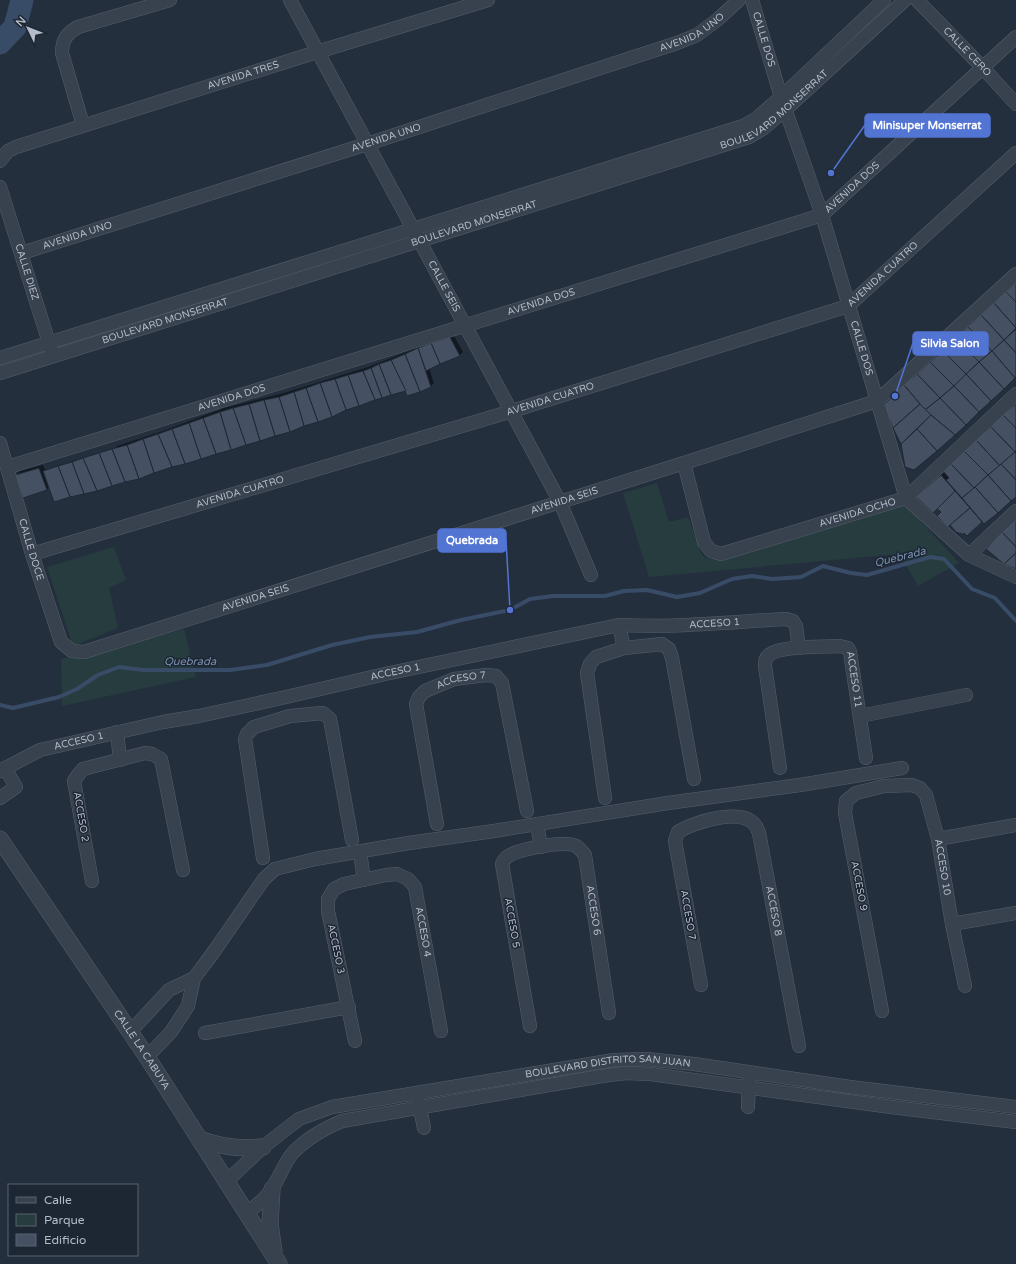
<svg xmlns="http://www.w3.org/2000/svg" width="1016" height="1264" font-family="'Varela Round',sans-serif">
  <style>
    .green { fill: #263c3f }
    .shadow { fill: #0007 }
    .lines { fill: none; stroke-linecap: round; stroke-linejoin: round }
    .stream { stroke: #394c67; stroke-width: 4 }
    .river { stroke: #394c67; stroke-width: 23 }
    .building { fill: #455162; stroke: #1f2835 }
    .minor-casing { stroke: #565f6c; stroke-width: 14 }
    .tertiary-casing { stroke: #565f6c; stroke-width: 17 }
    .minor { stroke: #38414e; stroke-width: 13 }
    .tertiary { stroke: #38414e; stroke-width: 16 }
    .labels { text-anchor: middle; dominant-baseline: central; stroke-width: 3; stroke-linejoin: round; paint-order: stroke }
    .street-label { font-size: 10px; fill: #b4bcc9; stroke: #1d2633 }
    .water-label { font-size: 11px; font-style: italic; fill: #7c92b1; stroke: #1d2633 }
    .leader { fill: none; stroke: #5274d3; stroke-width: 1.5 }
    .callout-dot { fill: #5274d3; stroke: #1d2633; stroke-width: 1.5 }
    .callout { fill: #5274d3; stroke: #5274d3; stroke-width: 1.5 }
    .callout-label { font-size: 11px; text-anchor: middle; font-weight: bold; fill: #fff }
  </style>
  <rect width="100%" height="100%" fill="#242f3e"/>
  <g class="green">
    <path d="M657,483L669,522L688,517L701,553L705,558L711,559L905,504L959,563L918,586L899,554L649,577L623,493Z"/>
    <path d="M114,547L126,580L109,588L118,628L73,646L47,567Z"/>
    <path d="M184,629L196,677L62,706L61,659Z"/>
  </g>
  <g class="shadow">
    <path d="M1016,284V376L902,443L886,406Z"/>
    <path d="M453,334L463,352L459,356L429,368L434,383L430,387L406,390L382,397L290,431L50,486L47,489L24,497L16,475L20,471L43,465L45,470L115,448L117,446L163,431L224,408L284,393L368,367L409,351L422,344Z"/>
    <path d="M1016,405V496L982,520L967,534L921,494Z"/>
  </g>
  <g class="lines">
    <path class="stream" d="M0,705L13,708L59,697L77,689L98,675L119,667L143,670H230L267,665L332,645L370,637L417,632L461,620L510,610L530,599L553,596H605L624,591L647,590L677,597L700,593L732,579L752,576L772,579L801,577L823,566L851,573L867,575L930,557L944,559L972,589L995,598L1016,621"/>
    <path class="river" d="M0,43L15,27L22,0"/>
  </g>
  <g class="building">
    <path d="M1016,283V302L1006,292Z"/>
    <path d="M1006,292L1016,302V328L994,303Z"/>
    <path d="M994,303L1016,328L1004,340L981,315Z"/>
    <path d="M981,315L1004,340L992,351L968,327Z"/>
    <path d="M968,327L992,351L979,362L956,339Z"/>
    <path d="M1016,329V353L1004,340Z"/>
    <path d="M450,337L460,356L440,364L431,343Z"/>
    <path d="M956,339L979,362L966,374L943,351Z"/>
    <path d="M1004,340L1016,353V377L1015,378L992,351Z"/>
    <path d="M431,343L440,364L426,371L418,348Z"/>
    <path d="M418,348L431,387L420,392L405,354Z"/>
    <path d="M943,351L966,374L954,386L930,362Z"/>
    <path d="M992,351L1015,378L1004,389L979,362Z"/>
    <path d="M405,354L420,392L407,396L391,360Z"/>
    <path d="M391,360L406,391L391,395L379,364Z"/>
    <path d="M930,362L954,386L940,398L917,374Z"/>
    <path d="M979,362L1004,389L991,401L966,374Z"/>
    <path d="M379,364L391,395L382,398L371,368Z"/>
    <path d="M371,368L382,398L375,400L363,371Z"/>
    <path d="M363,371L375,400L359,406L348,375Z"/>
    <path d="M917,374L940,398L925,410L904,385Z"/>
    <path d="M966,374L991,401L979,412L954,386Z"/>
    <path d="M348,375L359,406L346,410L335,379Z"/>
    <path d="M335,379L346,410L332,417L320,383Z"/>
    <path d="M320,383L332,417L318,422L306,388Z"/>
    <path d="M904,385L920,404L893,428L884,405Z"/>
    <path d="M954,386L979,412L966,425L940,398Z"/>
    <path d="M306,388L318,422L304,426L294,392Z"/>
    <path d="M294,392L304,426L290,432L279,397Z"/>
    <path d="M279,397L290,432L275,436L264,400Z"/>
    <path d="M940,398L966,425L955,435L925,410Z"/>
    <path d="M264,400L275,436L260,441L249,404Z"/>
    <path d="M249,404L260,441L246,445L233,408Z"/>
    <path d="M920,404L931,415L901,444L893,428Z"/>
    <path d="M1016,404V428L1003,415Z"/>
    <path d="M233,408L246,445L231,450L220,412Z"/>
    <path d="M220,412L231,450L216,454L203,418Z"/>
    <path d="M931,415L955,435L937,451L917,429Z"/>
    <path d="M1003,415L1016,428V451L1015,452L991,427Z"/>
    <path d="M203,418L216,454L201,459L189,423Z"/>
    <path d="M189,423L201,459L185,464L172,429Z"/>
    <path d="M991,427L1015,452L1000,466L976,440Z"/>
    <path d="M172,429L185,464L172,467L158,434Z"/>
    <path d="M917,429L937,451L914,470L905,467L901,444Z"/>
    <path d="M158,434L172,467L154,473L143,439Z"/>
    <path d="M143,439L154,473L139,479L127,445Z"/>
    <path d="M976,440L1000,466L988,475L964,451Z"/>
    <path d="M127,445L139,479L125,482L112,449Z"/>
    <path d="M112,449L125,482L112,486L99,453Z"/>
    <path d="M964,451L988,475L974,488L950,463Z"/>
    <path d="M1015,452L1016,453V480L1001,464Z"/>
    <path d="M99,453L112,486L97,491L83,458Z"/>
    <path d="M83,458L97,491L84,494L72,462Z"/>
    <path d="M72,462L84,494L70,497L58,466Z"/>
    <path d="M950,463L974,488L962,498L946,480L949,478L942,470Z"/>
    <path d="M1001,464L1016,480V497L1011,501L988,475Z"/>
    <path d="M58,466L70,497L54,502L43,471Z"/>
    <path d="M39,468L47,490L23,498L15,475Z"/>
    <path d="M941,475L955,491L933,513L916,497Z"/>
    <path d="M988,475L1011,501L998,513L975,487Z"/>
    <path d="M975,487L998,513L984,524L962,498Z"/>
    <path d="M955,491L970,508L948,527L937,516L941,512L937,509Z"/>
    <path d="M970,508L982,522L967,536L964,533L963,535L961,533L959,534L958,532L957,533L950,525Z"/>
    <path d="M1014,519L1016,521V547L1002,532Z"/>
    <path d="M1002,532L1016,547V553L1004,564L986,549Z"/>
    <path d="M1016,553V569L1004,564Z"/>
  </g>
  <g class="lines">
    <defs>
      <g id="minor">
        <path id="s1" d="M290,0L560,502L591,575"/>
        <path id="s2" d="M752,0L781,97L822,215L906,498L969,555L1016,577"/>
        <path id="s3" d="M917,0L983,68L1016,104"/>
        <path d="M83,125L62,53C62,40 67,33 78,27L170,0"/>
        <path id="s4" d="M0,161L8,151L16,147L317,52L488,0"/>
        <path id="s5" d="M0,187L51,349"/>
        <path id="s6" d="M22,253L367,144L677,43L697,35L717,20L739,0"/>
        <path d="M0,358L743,126L757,118L781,97L884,0"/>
        <path id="s7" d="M0,373L749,137L764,128L786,109L905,0"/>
        <path id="s8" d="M0,443L32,554L61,642L72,651L84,652L684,463L877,401L1016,274"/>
        <path id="s9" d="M684,463L704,542L711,551L721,554L906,498L1016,394"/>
        <path id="s10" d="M8,467L822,215L1016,37"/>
        <path id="s11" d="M32,554L512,411L848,306L1016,153"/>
        <path d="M969,555L1016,511"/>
        <path d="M619,625L624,648"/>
        <path d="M860,716L966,695"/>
        <path d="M117,732L120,760"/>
        <path id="s12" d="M780,768L765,666C765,662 765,658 769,655C780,645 824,647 840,646L848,648L850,652L866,758"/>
        <path id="s13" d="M0,771L40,750L163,722L199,716L286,697L385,674L619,625C675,628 731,622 786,619L793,621L796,626L799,648"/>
        <path d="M0,798L16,787L5,768"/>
        <path d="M605,798L587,673L590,664L596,657L624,648L662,644L669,649L672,658L694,779"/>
        <path id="s14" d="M437,824L416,704L419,697L425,691L454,679L486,675L496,676L502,683L527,811"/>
        <path d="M537,824L541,847"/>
        <path d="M938,839L1016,825"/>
        <path d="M360,852L364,880"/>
        <path d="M263,858L245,739L247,734L254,727L290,716L323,713L330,719L352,840"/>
        <path d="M92,881L74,781L78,775L83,769L145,753L152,754L161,759L183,870"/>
        <path d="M952,924L1016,913"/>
        <path id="s15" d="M701,985L675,841L678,832C694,822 741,807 755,825C757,827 758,831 759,833L799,1046"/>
        <path id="s16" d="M882,1011L845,813L846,801L856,793L884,786L912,785L920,788L926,795L938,839L952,924L965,986"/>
        <path id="s17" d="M530,1026L502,864C503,862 505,858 507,857C517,849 566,840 576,846C580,848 582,852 585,855L609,1013"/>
        <path d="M130,1032L169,990L194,978"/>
        <path d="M205,1033L349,1007"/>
        <path id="s18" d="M355,1041L328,911V899L334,889L344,884L386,875L397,874L408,879L415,887L441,1031"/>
        <path d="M147,1057L171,1032L188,1006L194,978L204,965L215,950L264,879L275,869L315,859L409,843L494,831L668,803L800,785L902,768"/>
        <path d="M418,1099L424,1128"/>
        <path d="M748,1107L749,1080"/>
        <path id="s19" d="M226,1182L263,1147L299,1119L332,1107L614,1060L647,1059L694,1064L850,1087L1016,1107"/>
        <path d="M247,1213C256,1206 264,1200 271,1190C279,1179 283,1166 291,1155C305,1139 323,1129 342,1121L602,1076L626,1073L650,1074L891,1107L1016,1122"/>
      </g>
      <g id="tertiary">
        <path id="s20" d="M0,839L147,1057L279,1264"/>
        <path d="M199,1139C224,1147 236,1149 263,1147"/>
        <path d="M272,1189L270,1224L274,1252"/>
      </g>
    </defs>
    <use href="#minor" class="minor-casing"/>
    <use href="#tertiary" class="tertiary-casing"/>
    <use href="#minor" class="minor"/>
    <use href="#tertiary" class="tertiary"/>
  </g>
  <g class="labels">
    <g class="street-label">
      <text stroke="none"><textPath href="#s6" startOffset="706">AVENIDA UNO</textPath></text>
      <text stroke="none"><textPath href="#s2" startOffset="41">CALLE DOS</textPath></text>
      <text stroke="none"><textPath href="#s3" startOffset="72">CALLE CERO</textPath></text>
      <text stroke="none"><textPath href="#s4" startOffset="260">AVENIDA TRES</textPath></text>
      <text stroke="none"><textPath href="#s7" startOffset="821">BOULEVARD MONSERRAT</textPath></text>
      <text stroke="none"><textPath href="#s6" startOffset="382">AVENIDA UNO</textPath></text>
      <text stroke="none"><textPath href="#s10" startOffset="893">AVENIDA DOS</textPath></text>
      <text stroke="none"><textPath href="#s7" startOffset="497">BOULEVARD MONSERRAT</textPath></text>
      <text stroke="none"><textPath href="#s6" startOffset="58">AVENIDA UNO</textPath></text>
      <text stroke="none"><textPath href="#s5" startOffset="89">CALLE DIEZ</textPath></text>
      <text stroke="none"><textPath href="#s11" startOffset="900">AVENIDA CUATRO</textPath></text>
      <text stroke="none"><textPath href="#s1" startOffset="325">CALLE SEIS</textPath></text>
      <text stroke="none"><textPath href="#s10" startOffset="558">AVENIDA DOS</textPath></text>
      <text stroke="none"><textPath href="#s7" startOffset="173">BOULEVARD MONSERRAT</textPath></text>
      <text stroke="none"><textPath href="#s2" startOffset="365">CALLE DOS</textPath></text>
      <text stroke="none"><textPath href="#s10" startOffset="234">AVENIDA DOS</textPath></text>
      <text stroke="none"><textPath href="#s11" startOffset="541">AVENIDA CUATRO</textPath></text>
      <text stroke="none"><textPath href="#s11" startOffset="217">AVENIDA CUATRO</textPath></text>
      <text stroke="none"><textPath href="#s8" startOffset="738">AVENIDA SEIS</textPath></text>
      <text stroke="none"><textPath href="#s9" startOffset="246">AVENIDA OCHO</textPath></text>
      <text stroke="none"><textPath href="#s8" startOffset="111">CALLE DOCE</textPath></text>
      <text stroke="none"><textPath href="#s8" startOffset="414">AVENIDA SEIS</textPath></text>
      <text stroke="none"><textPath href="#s13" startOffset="733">ACCESO 1</textPath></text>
      <text stroke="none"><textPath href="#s13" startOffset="409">ACCESO 1</textPath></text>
      <text stroke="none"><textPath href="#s12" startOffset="228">ACCESO 11</textPath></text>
      <text stroke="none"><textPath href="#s14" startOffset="176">ACCESO 7</textPath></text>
      <text stroke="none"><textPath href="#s13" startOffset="85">ACCESO 1</textPath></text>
      <text transform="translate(81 817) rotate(80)">ACCESO 2</text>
      <text stroke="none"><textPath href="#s16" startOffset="375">ACCESO 10</textPath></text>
      <text transform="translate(859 886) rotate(79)">ACCESO 9</text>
      <text stroke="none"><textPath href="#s17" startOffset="313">ACCESO 6</textPath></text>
      <text stroke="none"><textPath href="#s15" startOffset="326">ACCESO 8</textPath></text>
      <text transform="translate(688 915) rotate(80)">ACCESO 7</text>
      <text transform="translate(512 923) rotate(80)">ACCESO 5</text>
      <text stroke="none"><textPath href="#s18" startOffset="290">ACCESO 4</textPath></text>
      <text transform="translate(336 949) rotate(78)">ACCESO 3</text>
      <text stroke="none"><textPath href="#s20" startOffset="254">CALLE LA CABUYA</textPath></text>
      <text stroke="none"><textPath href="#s19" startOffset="411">BOULEVARD DISTRITO SAN JUAN</textPath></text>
    </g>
    <g class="water-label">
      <text transform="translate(900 557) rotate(-14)">Quebrada</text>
      <text x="190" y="661">Quebrada</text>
    </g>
  </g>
  <path class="leader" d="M831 173L865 125M895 396L913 343M510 610L506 540"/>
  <g class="callout-dot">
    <circle cx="831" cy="173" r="4"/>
    <circle cx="895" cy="396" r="4"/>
    <circle cx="510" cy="610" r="4"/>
  </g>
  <g class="callout">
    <rect x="865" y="114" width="125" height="23" rx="4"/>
    <rect x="913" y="332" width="75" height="23" rx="4"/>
    <rect x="438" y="529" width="68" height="23" rx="4"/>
  </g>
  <g class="callout-label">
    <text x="927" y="129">Minisuper Monserrat</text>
    <text x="950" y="347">Silvia Salon</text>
    <text x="472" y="544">Quebrada</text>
  </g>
  <rect x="8" y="1184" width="130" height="72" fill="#1d2633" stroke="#59626f"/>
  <rect x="16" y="1197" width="20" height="6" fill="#38414e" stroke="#59626f"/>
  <text x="44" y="1204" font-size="12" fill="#b4bcc9">Calle</text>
  <rect x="16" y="1214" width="20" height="12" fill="#263c3f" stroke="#59626f"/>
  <text x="44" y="1224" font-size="12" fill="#b4bcc9">Parque</text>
  <rect x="16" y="1234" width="20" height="12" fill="#455162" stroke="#59626f"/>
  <text x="44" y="1244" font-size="12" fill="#b4bcc9">Edificio</text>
  <g transform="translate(28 28) rotate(313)" stroke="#1d2633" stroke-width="3" paint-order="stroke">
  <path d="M0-3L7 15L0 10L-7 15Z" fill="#b4bcc9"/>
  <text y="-6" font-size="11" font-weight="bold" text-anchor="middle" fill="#b4bcc9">N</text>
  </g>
</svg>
